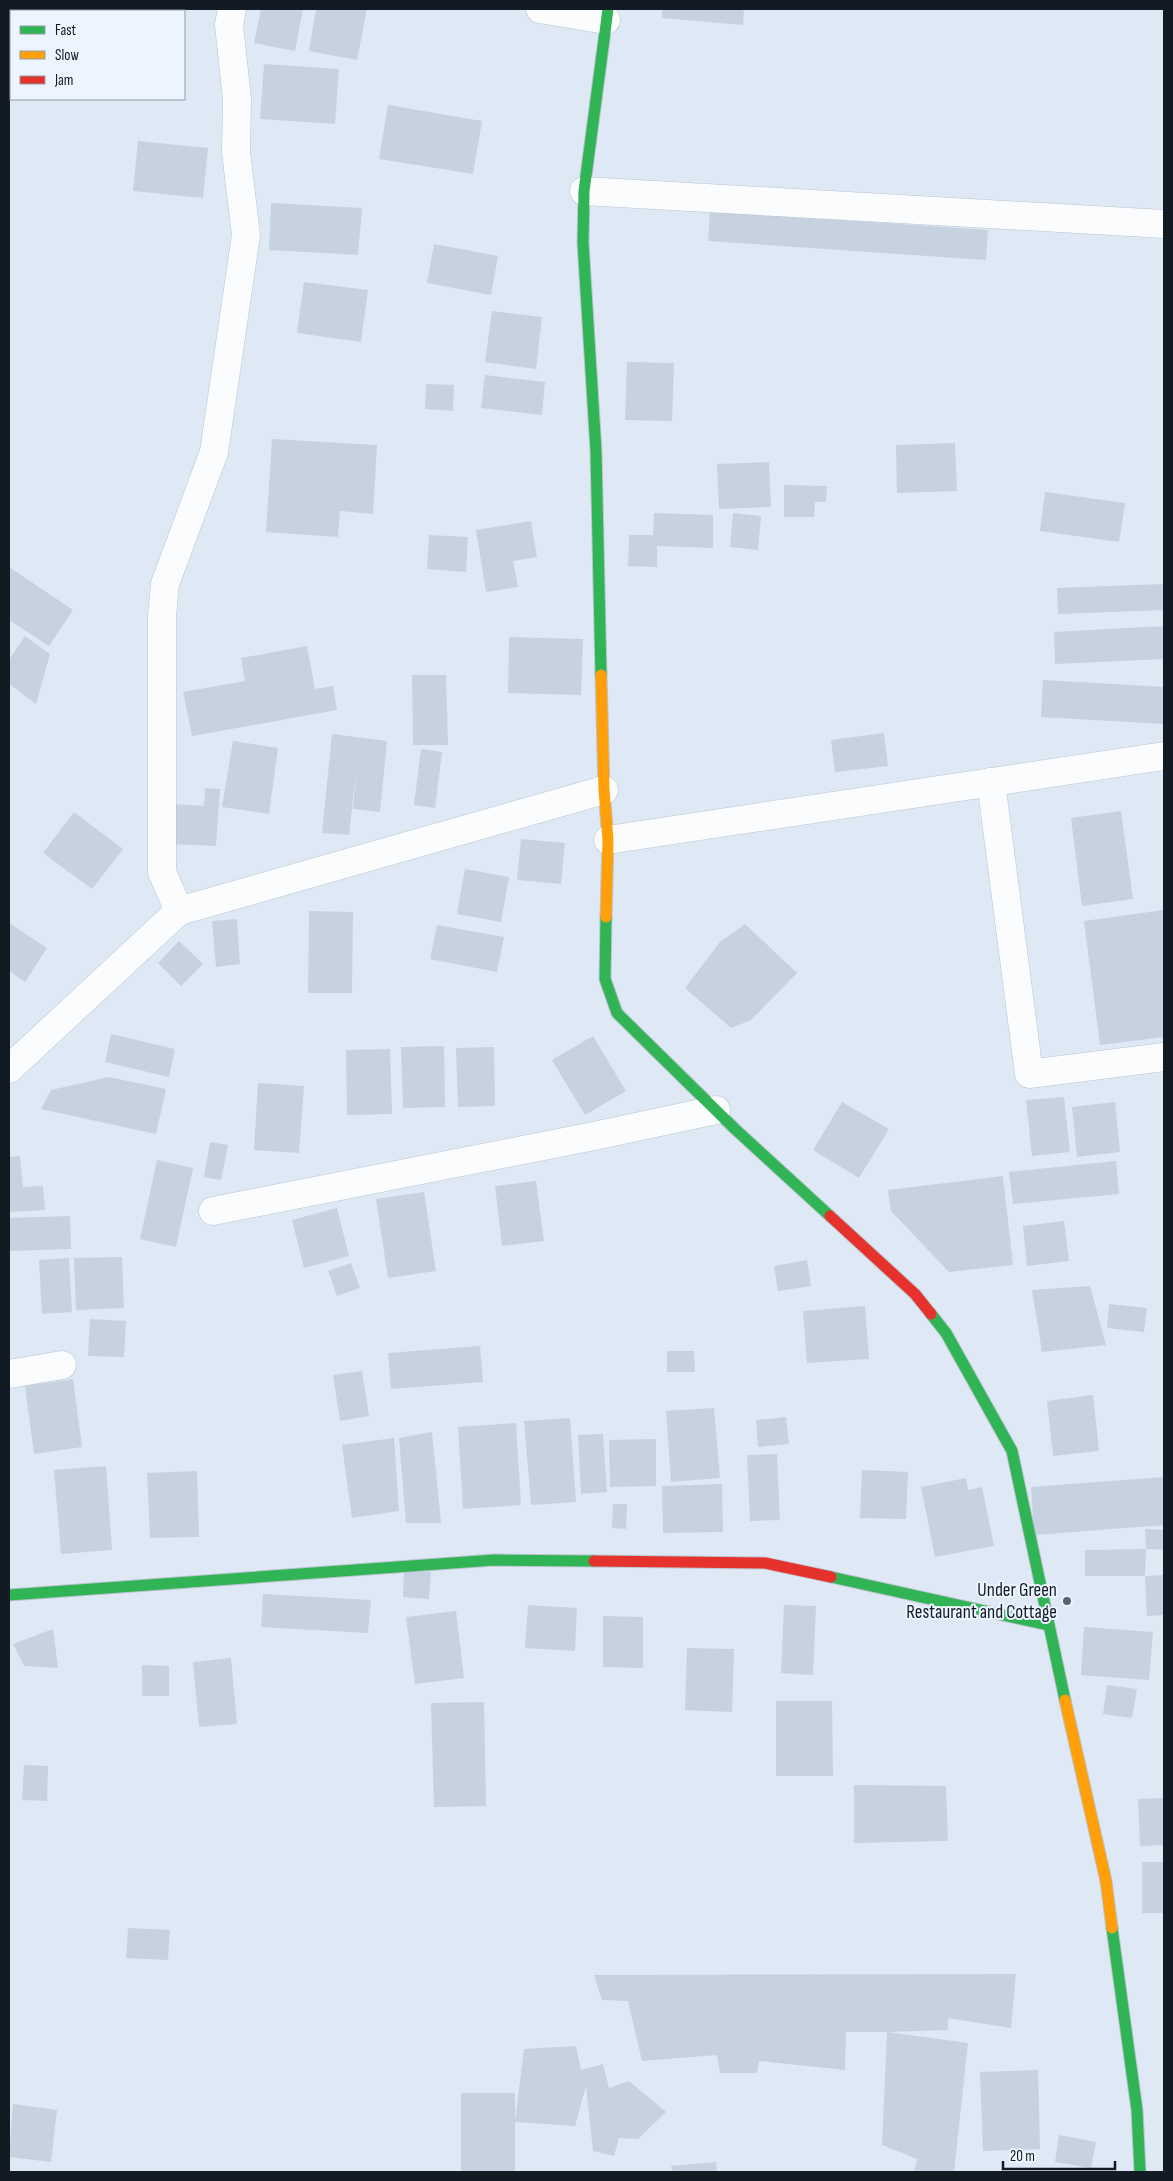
<svg xmlns="http://www.w3.org/2000/svg" width="1173" height="2181" font-family="'Sofia Sans Condensed',sans-serif">
  <style>
    .lines { fill: none; stroke-linecap: round; stroke-linejoin: round }
    .stream { stroke: #85a7ce; stroke-width: 11 }
    .building { fill: #c6d2e0 }
    .street-casing { stroke: #bbc4ce; stroke-width: 29 }
    .fast-casing { stroke: #bbc4ce; stroke-width: 13 }
    .slow-casing { stroke: #bbc4ce; stroke-width: 13 }
    .jam-casing { stroke: #bbc4ce; stroke-width: 13 }
    .street { stroke: #fafcfe; stroke-width: 28 }
    .fast { stroke: #30b455; stroke-width: 11 }
    .slow { stroke: #ff9f0a; stroke-width: 11 }
    .jam { stroke: #e5322d; stroke-width: 11 }
    .poi-dot { fill: #59626d; stroke: #ebf4ff; stroke-width: 2 }
    .labels { text-anchor: middle; dominant-baseline: central; stroke-width: 4; stroke-linejoin: round; paint-order: stroke }
    .poi-label { font-size: 19px; fill: #121a24; stroke: #ebf4ff; text-anchor: end }
  </style>
  <rect width="100%" height="100%" fill="#dee9f5"/>
  <g class="lines">
    <path class="stream" d="M9,16L11,9"/>
  </g>
  <g class="building">
    <path d="M261,9H303L295,51L254,43Z"/>
    <path d="M316,9H367L357,60L309,51Z"/>
    <path d="M662,9H744L743,25L662,18Z"/>
    <path d="M264,64L339,69L335,124L260,119Z"/>
    <path d="M388,105L482,121L473,174L379,159Z"/>
    <path d="M138,141L208,148L203,198L133,191Z"/>
    <path d="M271,203L362,208L358,255L269,250Z"/>
    <path d="M710,211L988,230L986,260L708,241Z"/>
    <path d="M434,244L498,256L491,295L427,283Z"/>
    <path d="M304,282L368,290L361,342L297,333Z"/>
    <path d="M492,311L542,317L536,369L485,362Z"/>
    <path d="M627,362L674,363L672,421L625,420Z"/>
    <path d="M485,375L545,382L542,415L481,408Z"/>
    <path d="M426,384L454,385L453,411L425,409Z"/>
    <path d="M272,439L377,445L373,514L340,511L338,537L266,532Z"/>
    <path d="M955,443L957,491L897,493L896,445Z"/>
    <path d="M769,462L771,507L719,509L717,464Z"/>
    <path d="M784,485L827,486L826,502H815L814,517H784Z"/>
    <path d="M1045,492L1125,503L1119,542L1040,531Z"/>
    <path d="M654,513L713,515V548L657,546V567L628,566L629,535H653Z"/>
    <path d="M733,513L761,516L758,550L730,547Z"/>
    <path d="M531,521L537,557L513,561L518,587L486,592L476,530Z"/>
    <path d="M429,535L468,537L466,572L427,569Z"/>
    <path d="M9,567L73,610L49,646L9,620Z"/>
    <path d="M1164,584V610L1058,614L1057,588Z"/>
    <path d="M1164,626V659L1055,664L1054,632Z"/>
    <path d="M25,636L50,654L36,704L9,684V660Z"/>
    <path d="M509,637L583,639L581,695L508,693Z"/>
    <path d="M307,646L315,689L333,686L337,710L192,736L183,692L245,681L241,658Z"/>
    <path d="M412,675H446L448,745H413Z"/>
    <path d="M1043,680L1164,687V724L1041,717Z"/>
    <path d="M884,733L888,766L835,772L831,740Z"/>
    <path d="M332,734L387,741L380,812L353,809L356,771L349,835L322,833Z"/>
    <path d="M233,741L278,748L269,814L222,807Z"/>
    <path d="M421,749L442,752L435,808L414,805Z"/>
    <path d="M205,788L220,789L216,846L172,844L174,804L204,806Z"/>
    <path d="M1121,811L1133,899L1082,906L1071,818Z"/>
    <path d="M74,812L123,849L92,889L43,853Z"/>
    <path d="M521,839L565,843L561,884L517,880Z"/>
    <path d="M465,869L509,877L501,922L457,914Z"/>
    <path d="M1164,910V1037L1100,1045L1084,921Z"/>
    <path d="M309,911L353,912L352,993H308Z"/>
    <path d="M237,919L240,964L216,967L212,921Z"/>
    <path d="M9,923L47,948L25,982L9,971Z"/>
    <path d="M745,924L797,973L751,1020L731,1028L685,988L720,942Z"/>
    <path d="M437,925L504,937L497,972L430,959Z"/>
    <path d="M179,941L203,964L181,986L158,963Z"/>
    <path d="M111,1034L175,1049L169,1077L105,1062Z"/>
    <path d="M593,1036L626,1091L585,1115L552,1060Z"/>
    <path d="M444,1046L445,1107L403,1108L401,1047Z"/>
    <path d="M494,1047L495,1106L458,1107L456,1048Z"/>
    <path d="M390,1049L392,1114L347,1115L346,1050Z"/>
    <path d="M109,1077L166,1089L156,1134L41,1109L51,1090Z"/>
    <path d="M258,1083L304,1086L299,1153L254,1150Z"/>
    <path d="M1064,1097L1070,1152L1032,1156L1026,1100Z"/>
    <path d="M842,1102L889,1129L859,1178L813,1150Z"/>
    <path d="M1115,1102L1120,1152L1077,1157L1072,1107Z"/>
    <path d="M210,1142L228,1145L221,1180L204,1177Z"/>
    <path d="M20,1156L23,1187L43,1186L45,1210L9,1212V1157Z"/>
    <path d="M157,1160L193,1168L176,1247L140,1239Z"/>
    <path d="M1116,1161L1119,1194L1013,1204L1009,1172Z"/>
    <path d="M1003,1176L1013,1265L949,1272L891,1211L888,1190Z"/>
    <path d="M536,1181L544,1241L502,1246L495,1186Z"/>
    <path d="M424,1192L436,1271L388,1278L376,1199Z"/>
    <path d="M337,1208L349,1256L304,1268L292,1220Z"/>
    <path d="M70,1216L71,1249L9,1251V1218Z"/>
    <path d="M1064,1221L1069,1261L1027,1266L1023,1226Z"/>
    <path d="M122,1257L124,1308L76,1310L74,1258Z"/>
    <path d="M69,1258L72,1312L42,1314L39,1260Z"/>
    <path d="M807,1260L811,1286L778,1291L774,1266Z"/>
    <path d="M351,1263L360,1288L337,1296L328,1271Z"/>
    <path d="M1090,1286L1106,1345L1042,1352L1032,1290Z"/>
    <path d="M1109,1304L1147,1308L1144,1332L1107,1328Z"/>
    <path d="M865,1306L869,1359L807,1363L803,1311Z"/>
    <path d="M90,1319L126,1321L124,1357L88,1356Z"/>
    <path d="M480,1346L483,1382L391,1389L388,1353Z"/>
    <path d="M667,1351H694L695,1372H667Z"/>
    <path d="M362,1371L369,1416L340,1421L333,1375Z"/>
    <path d="M73,1379L82,1447L34,1454L25,1386Z"/>
    <path d="M1093,1395L1099,1451L1053,1456L1047,1401Z"/>
    <path d="M714,1408L720,1478L671,1482L666,1411Z"/>
    <path d="M786,1417L789,1444L758,1447L756,1420Z"/>
    <path d="M570,1418L576,1502L531,1505L524,1421Z"/>
    <path d="M516,1423L521,1505L463,1509L458,1427Z"/>
    <path d="M432,1432L441,1523H406L399,1438Z"/>
    <path d="M603,1434L607,1492L581,1494L578,1435Z"/>
    <path d="M394,1438L399,1511L352,1518L342,1445Z"/>
    <path d="M656,1439V1486L610,1487L609,1440Z"/>
    <path d="M777,1454L780,1520L750,1521L747,1455Z"/>
    <path d="M106,1466L112,1550L61,1554L54,1470Z"/>
    <path d="M862,1470L908,1472L906,1519L860,1518Z"/>
    <path d="M197,1471L199,1537L150,1538L147,1473Z"/>
    <path d="M1164,1477V1525L1034,1535L1031,1487Z"/>
    <path d="M966,1478L968,1490L982,1487L994,1546L935,1557L921,1487Z"/>
    <path d="M722,1484L723,1532L663,1533L662,1486Z"/>
    <path d="M613,1504H627L626,1529L612,1528Z"/>
    <path d="M1145,1529L1164,1530V1550L1146,1549Z"/>
    <path d="M1146,1549L1145,1576H1085V1550Z"/>
    <path d="M404,1571L431,1572L429,1599L403,1597Z"/>
    <path d="M1164,1575V1615L1147,1616L1145,1576Z"/>
    <path d="M263,1594L371,1600L368,1633L261,1627Z"/>
    <path d="M528,1605L577,1608L575,1651L525,1648Z"/>
    <path d="M784,1605L816,1606L813,1675L781,1673Z"/>
    <path d="M456,1611L464,1678L415,1684L406,1617Z"/>
    <path d="M603,1616L643,1617V1668L603,1667Z"/>
    <path d="M1084,1627L1153,1632L1149,1680L1081,1675Z"/>
    <path d="M53,1629L58,1668L24,1666L13,1644Z"/>
    <path d="M687,1648L734,1649L732,1712L685,1710Z"/>
    <path d="M231,1658L237,1724L199,1727L193,1662Z"/>
    <path d="M142,1665L169,1666V1696H142Z"/>
    <path d="M1107,1685L1137,1689L1132,1718L1103,1714Z"/>
    <path d="M776,1701H832L833,1776H776Z"/>
    <path d="M484,1702L486,1806L434,1807L431,1703Z"/>
    <path d="M24,1765L48,1766L47,1801L22,1800Z"/>
    <path d="M854,1785L946,1786L948,1841L854,1843Z"/>
    <path d="M1164,1798V1845L1140,1846L1138,1799Z"/>
    <rect x="1142" y="1862" width="22" height="51"/>
    <path d="M128,1928L170,1930L168,1960L126,1958Z"/>
    <path d="M1016,1974L1011,2028L948,2018V2030L887,2032L968,2043L954,2172H914L917,2159L882,2145L887,2032H846L845,2070L759,2061L757,2073H720L717,2055L642,2061L628,2001L602,2000L594,1975Z"/>
    <path d="M576,2046L581,2070L603,2064L609,2088L629,2081L666,2112L638,2139L619,2138L614,2156L593,2151L586,2086L575,2126L515,2122L524,2049Z"/>
    <path d="M1038,2070L1040,2149L983,2151L980,2072Z"/>
    <rect x="461" y="2093" width="54" height="79"/>
    <path d="M13,2104L57,2110L51,2162L9,2157Z"/>
    <path d="M1059,2135L1096,2142L1091,2168L1055,2162Z"/>
    <path d="M716,2162L717,2172H673L671,2166Z"/>
  </g>
  <g class="lines">
    <defs>
      <g id="street">
        <path d="M540,9L606,20"/>
        <path d="M584,191L1164,224"/>
        <path d="M991,782L1029,1074L1164,1057"/>
        <path d="M608,840L1164,756"/>
        <path d="M179,911L162,872V616L165,584L214,452L246,235L236,152L237,99L229,25L232,9"/>
        <path d="M9,1069L179,911L604,790"/>
        <path d="M213,1211L594,1136L716,1110"/>
        <path d="M9,1374L62,1365"/>
      </g>
      <g id="fast">
        <path d="M601,675L596,451L583,243L584,191L608,9"/>
        <path d="M606,917L605,979L617,1013L735,1129L830,1216"/>
        <path d="M931,1314L946,1333L1012,1451L1065,1700"/>
        <path d="M831,1577L1048,1625"/>
        <path d="M9,1595L494,1560L594,1561"/>
        <path d="M1112,1928L1137,2110L1140,2172"/>
      </g>
      <g id="slow">
        <path d="M601,675L604,790L608,840L606,917"/>
        <path d="M1065,1700L1106,1881L1112,1928"/>
      </g>
      <g id="jam">
        <path d="M830,1216L915,1294L931,1314"/>
        <path d="M594,1561L765,1563L831,1577"/>
      </g>
    </defs>
    <use href="#street" class="street-casing"/>
    <use href="#fast" class="fast-casing"/>
    <use href="#slow" class="slow-casing"/>
    <use href="#jam" class="jam-casing"/>
    <use href="#street" class="street"/>
    <use href="#fast" class="fast"/>
    <use href="#slow" class="slow"/>
    <use href="#jam" class="jam"/>
  </g>
  <circle class="poi-dot" cx="1067" cy="1601" r="5"/>
  <g class="labels">
    <g class="poi-label">
      <text x="1057" y="1590">Under Green<tspan x="1057" dy="22">Restaurant and Cottage</tspan></text>
    </g>
  </g>
  <rect width="1173" height="2181" fill="none" stroke="#121a24" stroke-width="20"/>
  <rect x="10" y="10" width="175" height="90" fill="#ebf4ff" stroke="#949da7"/>
  <rect x="20" y="26" width="25" height="8" fill="#30b455" stroke="#949da7"/>
  <text x="55" y="35" font-size="15" fill="#121a24">Fast</text>
  <rect x="20" y="51" width="25" height="8" fill="#ff9f0a" stroke="#949da7"/>
  <text x="55" y="60" font-size="15" fill="#121a24">Slow</text>
  <rect x="20" y="76" width="25" height="8" fill="#e5322d" stroke="#949da7"/>
  <text x="55" y="85" font-size="15" fill="#121a24">Jam</text>
  <path d="M1003 2161v8h112v-8" fill="none" stroke="#121a24" stroke-width="2.5"/>
  <text x="1010" y="2161" font-size="15" fill="#121a24" stroke="#ebf4ff" stroke-width="4" paint-order="stroke">20 m</text>
</svg>
